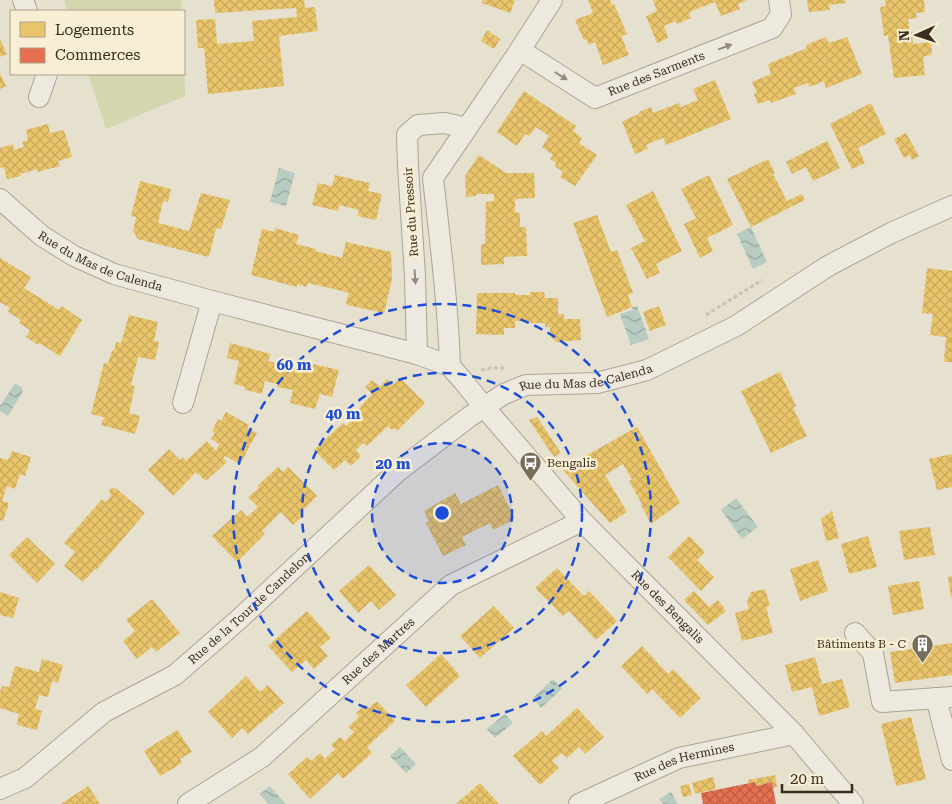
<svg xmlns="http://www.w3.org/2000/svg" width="952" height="804" font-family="'Roboto Serif',serif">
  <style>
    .green { fill: #d4d6b0 }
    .water { fill: url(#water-waves) }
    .homes { fill: url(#homes-cross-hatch) }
    .shops { fill: url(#shops-cross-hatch) }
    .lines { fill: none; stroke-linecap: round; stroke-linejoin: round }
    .minor-casing { stroke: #aba496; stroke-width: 22 }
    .path { stroke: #c7c1b6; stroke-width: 3; stroke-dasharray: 4 2.5; stroke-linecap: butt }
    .minor { stroke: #eee9df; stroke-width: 20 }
    .oneway { fill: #948b7e }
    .ring { fill: none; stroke: #1d4ed8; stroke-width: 2.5; stroke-dasharray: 9 6 }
    .labels { text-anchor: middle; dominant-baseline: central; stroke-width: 5; stroke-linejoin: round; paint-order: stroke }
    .street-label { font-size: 12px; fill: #3a2d1e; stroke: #f7eed3 }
    .poi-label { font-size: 12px; fill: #3a2d1e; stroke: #f7eed3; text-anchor: start }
    .centre { fill: #1d4ed8; stroke: #f7eed3; stroke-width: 2.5 }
    .ring-label { font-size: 15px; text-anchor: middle; font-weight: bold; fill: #1d4ed8; stroke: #f7eed3; stroke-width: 5; stroke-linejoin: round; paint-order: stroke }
  </style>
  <defs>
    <pattern id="water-waves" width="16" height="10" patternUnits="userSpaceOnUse" patternTransform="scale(1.25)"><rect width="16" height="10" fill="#b9ccc1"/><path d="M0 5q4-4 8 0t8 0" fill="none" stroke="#97a69c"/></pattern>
    <pattern id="homes-cross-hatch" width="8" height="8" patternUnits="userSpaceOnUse" patternTransform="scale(1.25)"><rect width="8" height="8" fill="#e9c46a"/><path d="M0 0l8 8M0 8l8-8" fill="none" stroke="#c9a95b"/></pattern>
    <pattern id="shops-cross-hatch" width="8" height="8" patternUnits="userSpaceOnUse" patternTransform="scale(1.25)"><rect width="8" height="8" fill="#e76f51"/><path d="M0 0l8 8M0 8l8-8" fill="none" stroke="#bc5c43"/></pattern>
  </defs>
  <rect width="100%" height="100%" fill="#e6e0ce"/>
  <g class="green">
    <path d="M64,0H181L182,11H68Z"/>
    <path d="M184,56L185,96L106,129L88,74H184Z"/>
  </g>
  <g class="water">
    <path d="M279,168L295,173L286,206L270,202Z"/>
    <path d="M751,227L767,262L753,269L737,234Z"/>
    <path d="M637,306L649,339L631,345L620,314L633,310L632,307Z"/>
    <path d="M15,384C20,385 21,387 23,391L8,416L0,411V406L13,386Z"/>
    <path d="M736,498L758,527L742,539L721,510Z"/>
    <path d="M553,679L562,689L541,708L533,698Z"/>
    <path d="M505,714L513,723L495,738L487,729Z"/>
    <path d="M400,747L416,764L406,773L390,756Z"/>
    <path d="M270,786L285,803L284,804H268L260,794Z"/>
    <path d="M671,792L678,804H663L659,799Z"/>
  </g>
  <g class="homes">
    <path d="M214,0H304L305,8L315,7L318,31L279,36L284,86L208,94L204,48H198L196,20L215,19L217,44L254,41L252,21L297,17L296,8L215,13Z"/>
    <path d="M483,0H515L510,13L482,3Z"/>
    <path d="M588,0H610L612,5L614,4L627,34L621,36L629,55L603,65L595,42L589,45L586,39L584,40L575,20L593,13Z"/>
    <path d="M653,0H747L738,4L740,9L721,16L715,2L689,12L691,18L677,24L676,21L664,26L668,38L657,43L646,16L657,11Z"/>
    <path d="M807,0H845L846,3L829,5L830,10L809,12Z"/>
    <path d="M885,0H924L925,12L916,13L917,18L908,19L910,32H912L913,44L931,42L932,55L924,56L923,60L925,75L894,78L888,35L884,36L880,7L886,6Z"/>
    <path d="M487,30L500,39L494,49L481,41Z"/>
    <path d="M826,37L829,43L847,37L862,74L826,88L824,81L810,87L808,83L794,88L796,94L771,103L770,100L758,104L754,94L757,93L752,82L771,74L768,64L807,48L806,45Z"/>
    <path d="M0,39L7,54L0,57Z"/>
    <path d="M0,73L6,86L0,89Z"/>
    <path d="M715,80L731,119L666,145L663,138L646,145L648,149L635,154L622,121H623L639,114V112L651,107L653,113L679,103L681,107L698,100L693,89Z"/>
    <path d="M524,91L576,126L573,131L582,138L579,143L597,155L575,186L560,177L563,172L555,166L556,163L550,159L553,155L542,147L549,136L536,127L529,136L525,134L517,146L497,132Z"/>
    <path d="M871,103L886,134L858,148L865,163L852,169L830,124Z"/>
    <path d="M48,124L50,133L64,130L72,157L58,161L60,166L37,172V169L20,174L21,176L7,179L4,167L0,168V148L13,144L14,150L24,147L22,142L28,140L26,130Z"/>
    <path d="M906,133L919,156L912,160L910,155L904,158L894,139Z"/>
    <path d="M827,141L840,168L813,181L806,167L792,174L786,162Z"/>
    <path d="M479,155L506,173H534L535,198L515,199V212L520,213V227H526L527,256L504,257V264L481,265V244H485L486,202L494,201V194H476V196L466,197L465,176Z"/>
    <path d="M768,159L775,173L773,174L787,201L802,194L805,200L751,227L727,179Z"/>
    <path d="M335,175L370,183L368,191L382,194L376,220L357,216L359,210L339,205L338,211L312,205L318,183L332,186Z"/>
    <path d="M709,175L733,225L707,238L713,251L700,258L684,224L696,218L681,189Z"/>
    <path d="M140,181L171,189L168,202L163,201L158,223L189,231L201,193L230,200L221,229L216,228L209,257L138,239L133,231L136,217L131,216Z"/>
    <path d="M653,191L682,251L656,264L660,273L647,279L631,248L645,241L626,205Z"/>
    <path d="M597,215L611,252L617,250L633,293L628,295L632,307L607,317L573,223Z"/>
    <path d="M275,228L299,235L296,244L316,249V251L342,258L346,242L391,252L392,279L384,313L347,305L346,303L349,293L342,291L308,283L306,287L297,284V287L251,275L262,229L274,232Z"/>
    <path d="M0,258L31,277L24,288L59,310L62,306L82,320L60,356L39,343L38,345L26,337L30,330L19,323L21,320L8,312L10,308L0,302Z"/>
    <path d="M927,268L952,271V362H944L946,337L930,335L933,314L922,313Z"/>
    <path d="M530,292H544L545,298H558V314H564V319H580L581,340L556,342L550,336V327H545V323H530V321H515V328H504V335L476,334L477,293H515V295H530Z"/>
    <path d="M659,306L666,325L650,331L643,312Z"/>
    <path d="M129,315L158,322L154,341L159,342L155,360L138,357L131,385L135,386L129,413L140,416L135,434L101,425L104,417L91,414L104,363L108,364L112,350L114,351L116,342L121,343Z"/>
    <path d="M230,343L271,354L268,361L297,368L299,361L339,370L332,397L320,394L315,409L290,403L293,390L277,387L278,384L265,381L262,394L245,390V387L234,384L239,361L227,358Z"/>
    <path d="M780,372L796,406L793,408L807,436L771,453L741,391Z"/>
    <path d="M400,378L425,403L397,431L394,428L392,430L388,426L367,446L363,443L356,450L361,456L351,466L345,460L334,470L314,450L343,423L346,426L357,415L355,413L372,394L365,387L372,380L380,387L387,379L393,385Z"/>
    <path d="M226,412L249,425L247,428L257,433L240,464L225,456L223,458L227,462L206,481L196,472L173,496L148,470L169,449L180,460L183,457L186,461L207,441L216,451L219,444L211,439L215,433L212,431L218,419L221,421Z"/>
    <path d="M537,417L561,453L554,457L529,420Z"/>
    <path d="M637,427L680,503L651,524L641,505L642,504L629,481L632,480L623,464L605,475L627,512L610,523L562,469Z"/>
    <path d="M12,451L31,457L25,476L20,474L15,489L7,486L2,501L9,503L3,521L0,520V458L8,460Z"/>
    <path d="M952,454V487L937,490L929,459Z"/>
    <path d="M278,467L283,472L288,467L317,496L301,512L304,515L293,525L281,512L262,531L265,534L237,562L212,536L241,510L247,517L258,507L248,497L259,488L257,486Z"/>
    <path d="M498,485L515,519L493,530L490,523L462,537L466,545L443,556L426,523L429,521L424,511L455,493L461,504Z"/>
    <path d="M112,488L117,489L145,513L96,570L95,569L83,582L64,566L75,552L64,543L102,499L106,502L111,496L109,491Z"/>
    <path d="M832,511L839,538L826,541L821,519Z"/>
    <path d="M930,527L935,555L904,560L899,531Z"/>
    <path d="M689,536L705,552L697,560L714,577L701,591L668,557Z"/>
    <path d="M868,536L877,567L849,574L841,544Z"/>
    <path d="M27,537L55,564L37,583L9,555Z"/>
    <path d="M818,560L828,591L800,601L790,569Z"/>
    <path d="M369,565L396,595L379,610L371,601L358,613L339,591Z"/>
    <path d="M557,568L584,596L589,591L617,621L596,640L569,611L563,616L535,588Z"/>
    <path d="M952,576V597H951L948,577Z"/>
    <path d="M919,581L924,609L893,615L888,586Z"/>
    <path d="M765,589L770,606L766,607L773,633L742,641L735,613L749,609L747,602L751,592Z"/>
    <path d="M694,591L709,607L718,600L726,611L708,625L684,600Z"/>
    <path d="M0,592L19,598L13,618L0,615Z"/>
    <path d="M152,599L180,633L156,652L152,647L137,659L123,641L135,631L126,620Z"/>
    <path d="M494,606L514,628L480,658L460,636Z"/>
    <path d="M307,611L331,638L320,647L328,656L314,669L306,660L292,672L268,646Z"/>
    <path d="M952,643V675L895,683L890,652Z"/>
    <path d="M642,646L668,674L673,669L701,698L680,718L652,689L647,694L621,666Z"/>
    <path d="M441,654L460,676L426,707L406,685Z"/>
    <path d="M815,657L822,684L842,679L850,707L819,716L812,687L792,692L785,665Z"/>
    <path d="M42,659L63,665L58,683L52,681L48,697L39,695L35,709L42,711L37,730L17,725L19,714L0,708V692L2,686L9,687L15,666L39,672Z"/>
    <path d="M246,676L260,692L268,685L284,703L248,734L242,728L232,738L208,712Z"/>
    <path d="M377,701L395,721L367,747L372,753L343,779L338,773L310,799L288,774L307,757L311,761L320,753L325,759L335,749L331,745L340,737L345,741L354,732L348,727L359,717L356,713L365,705L369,708Z"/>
    <path d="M577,708L604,737L585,754L579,747L567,758L562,753L552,761L559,768L540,785L513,756L542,731L546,736Z"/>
    <path d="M911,717L926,779L896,786L881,724Z"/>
    <path d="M177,730L192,752L180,759L182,763L160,776L144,751Z"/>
    <path d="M775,775L777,787L773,788L772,782L756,786L755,782L749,784L748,780Z"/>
    <path d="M713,777L716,789L695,794L692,783Z"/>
    <path d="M480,783L499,804H456Z"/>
    <path d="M689,784L692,795L683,797L680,786Z"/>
    <path d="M88,786L100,804H61Z"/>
  </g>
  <path class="shops" d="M755,782L756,786L772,782L776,804H703L701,793Z"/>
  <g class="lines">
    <defs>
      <g id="minor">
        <path d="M23,0L27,11"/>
        <path id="s1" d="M520,50L595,98L772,28L781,14L779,0"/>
        <path d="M39,97L47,74"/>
        <path id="s2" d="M0,199L42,236L74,256L114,274L212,301L417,354L450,366L464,382L484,407L582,521L794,734L853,804"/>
        <path d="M417,354L415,276L408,166L407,135L418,125L445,123L467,128"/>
        <path d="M450,366C448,303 440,241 433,178L520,50L552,0"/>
        <path d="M183,403L212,301"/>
        <path d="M855,633L873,653L882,702L952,697"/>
        <path d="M936,698L952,760"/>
        <path id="s3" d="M0,789L25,778L104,712L175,675L237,621L397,472L469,417L504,394L526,385L597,383L647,370L736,326L828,266L891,233L952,206"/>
        <path id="s4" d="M188,804L262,757L451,585L582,521"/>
        <path id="s5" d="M579,804L679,758L794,734"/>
      </g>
    </defs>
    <use href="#minor" class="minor-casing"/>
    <g class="path">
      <path d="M706,315L762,280"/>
      <path d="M481,370L491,368H507"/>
    </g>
    <use href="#minor" class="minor"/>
  </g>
  <defs><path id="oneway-solid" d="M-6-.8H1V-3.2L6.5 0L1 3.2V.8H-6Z" transform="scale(1.25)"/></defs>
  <g class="oneway">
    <use href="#oneway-solid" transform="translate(725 47) rotate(-21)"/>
    <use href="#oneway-solid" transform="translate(561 76) rotate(32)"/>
    <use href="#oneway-solid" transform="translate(415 277) rotate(87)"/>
  </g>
  <circle cx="442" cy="513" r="70" fill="#1d4ed8" fill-opacity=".12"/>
  <g class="ring">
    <circle cx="442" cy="513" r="70"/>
    <circle cx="442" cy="513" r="140"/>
    <circle cx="442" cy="513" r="209"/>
  </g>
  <defs>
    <symbol id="bus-pin" viewBox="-11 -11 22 30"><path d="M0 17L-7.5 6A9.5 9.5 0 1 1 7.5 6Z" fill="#766c5c" stroke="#f7eed3"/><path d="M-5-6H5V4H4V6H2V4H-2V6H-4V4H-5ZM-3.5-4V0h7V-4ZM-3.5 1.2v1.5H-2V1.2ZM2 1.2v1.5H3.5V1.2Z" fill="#fff"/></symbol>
    <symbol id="building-pin" viewBox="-11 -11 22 30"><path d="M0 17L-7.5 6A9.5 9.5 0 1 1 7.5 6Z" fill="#766c5c" stroke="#f7eed3"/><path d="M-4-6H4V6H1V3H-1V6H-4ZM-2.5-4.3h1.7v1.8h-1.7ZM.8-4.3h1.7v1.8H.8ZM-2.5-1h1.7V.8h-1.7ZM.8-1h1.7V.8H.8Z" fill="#fff"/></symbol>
  </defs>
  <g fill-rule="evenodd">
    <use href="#bus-pin" x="518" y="450" width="25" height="34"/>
    <use href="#building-pin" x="910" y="632" width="25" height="34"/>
  </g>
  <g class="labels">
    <g class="street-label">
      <text stroke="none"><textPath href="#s1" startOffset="155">Rue des Sarments</textPath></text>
      <text transform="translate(411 212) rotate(-94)">Rue du Pressoir</text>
      <text stroke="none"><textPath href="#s2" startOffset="120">Rue du Mas de Calenda</textPath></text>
      <text stroke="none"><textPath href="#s3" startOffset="728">Rue du Mas de Calenda</textPath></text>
      <text stroke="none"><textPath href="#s2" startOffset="811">Rue des Bengalis</textPath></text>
      <text stroke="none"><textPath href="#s3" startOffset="310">Rue de la Tour de Candelon</textPath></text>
      <text stroke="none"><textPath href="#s4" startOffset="245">Rue des Martres</textPath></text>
      <text stroke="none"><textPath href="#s5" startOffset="114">Rue des Hermines</textPath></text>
    </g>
    <g class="poi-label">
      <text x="547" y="463">Bengalis</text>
      <text x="906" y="644" text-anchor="end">Bâtiments B - C</text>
    </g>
  </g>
  <circle cx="442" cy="513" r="8" class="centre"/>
  <g class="ring-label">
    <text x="294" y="370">60 m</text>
    <text x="343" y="419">40 m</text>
    <text x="393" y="469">20 m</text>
  </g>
  <rect x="10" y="10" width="175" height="65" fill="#f7eed3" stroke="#aba18b"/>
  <rect x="20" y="22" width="25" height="15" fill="#e9c46a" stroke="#aba18b"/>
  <text x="55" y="35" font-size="15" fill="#3a2d1e">Logements</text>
  <rect x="20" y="48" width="25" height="15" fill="#e76f51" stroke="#aba18b"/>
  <text x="55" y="60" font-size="15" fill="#3a2d1e">Commerces</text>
  <g transform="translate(917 35) rotate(267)" stroke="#f7eed3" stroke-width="4" paint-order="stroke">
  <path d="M0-4L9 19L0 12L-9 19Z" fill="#3a2d1e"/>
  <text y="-8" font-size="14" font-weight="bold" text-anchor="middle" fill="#3a2d1e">N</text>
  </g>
  <path d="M782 784v8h70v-8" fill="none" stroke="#3a2d1e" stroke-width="2.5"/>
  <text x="790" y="784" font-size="15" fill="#3a2d1e" stroke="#f7eed3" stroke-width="4" paint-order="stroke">20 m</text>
</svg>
